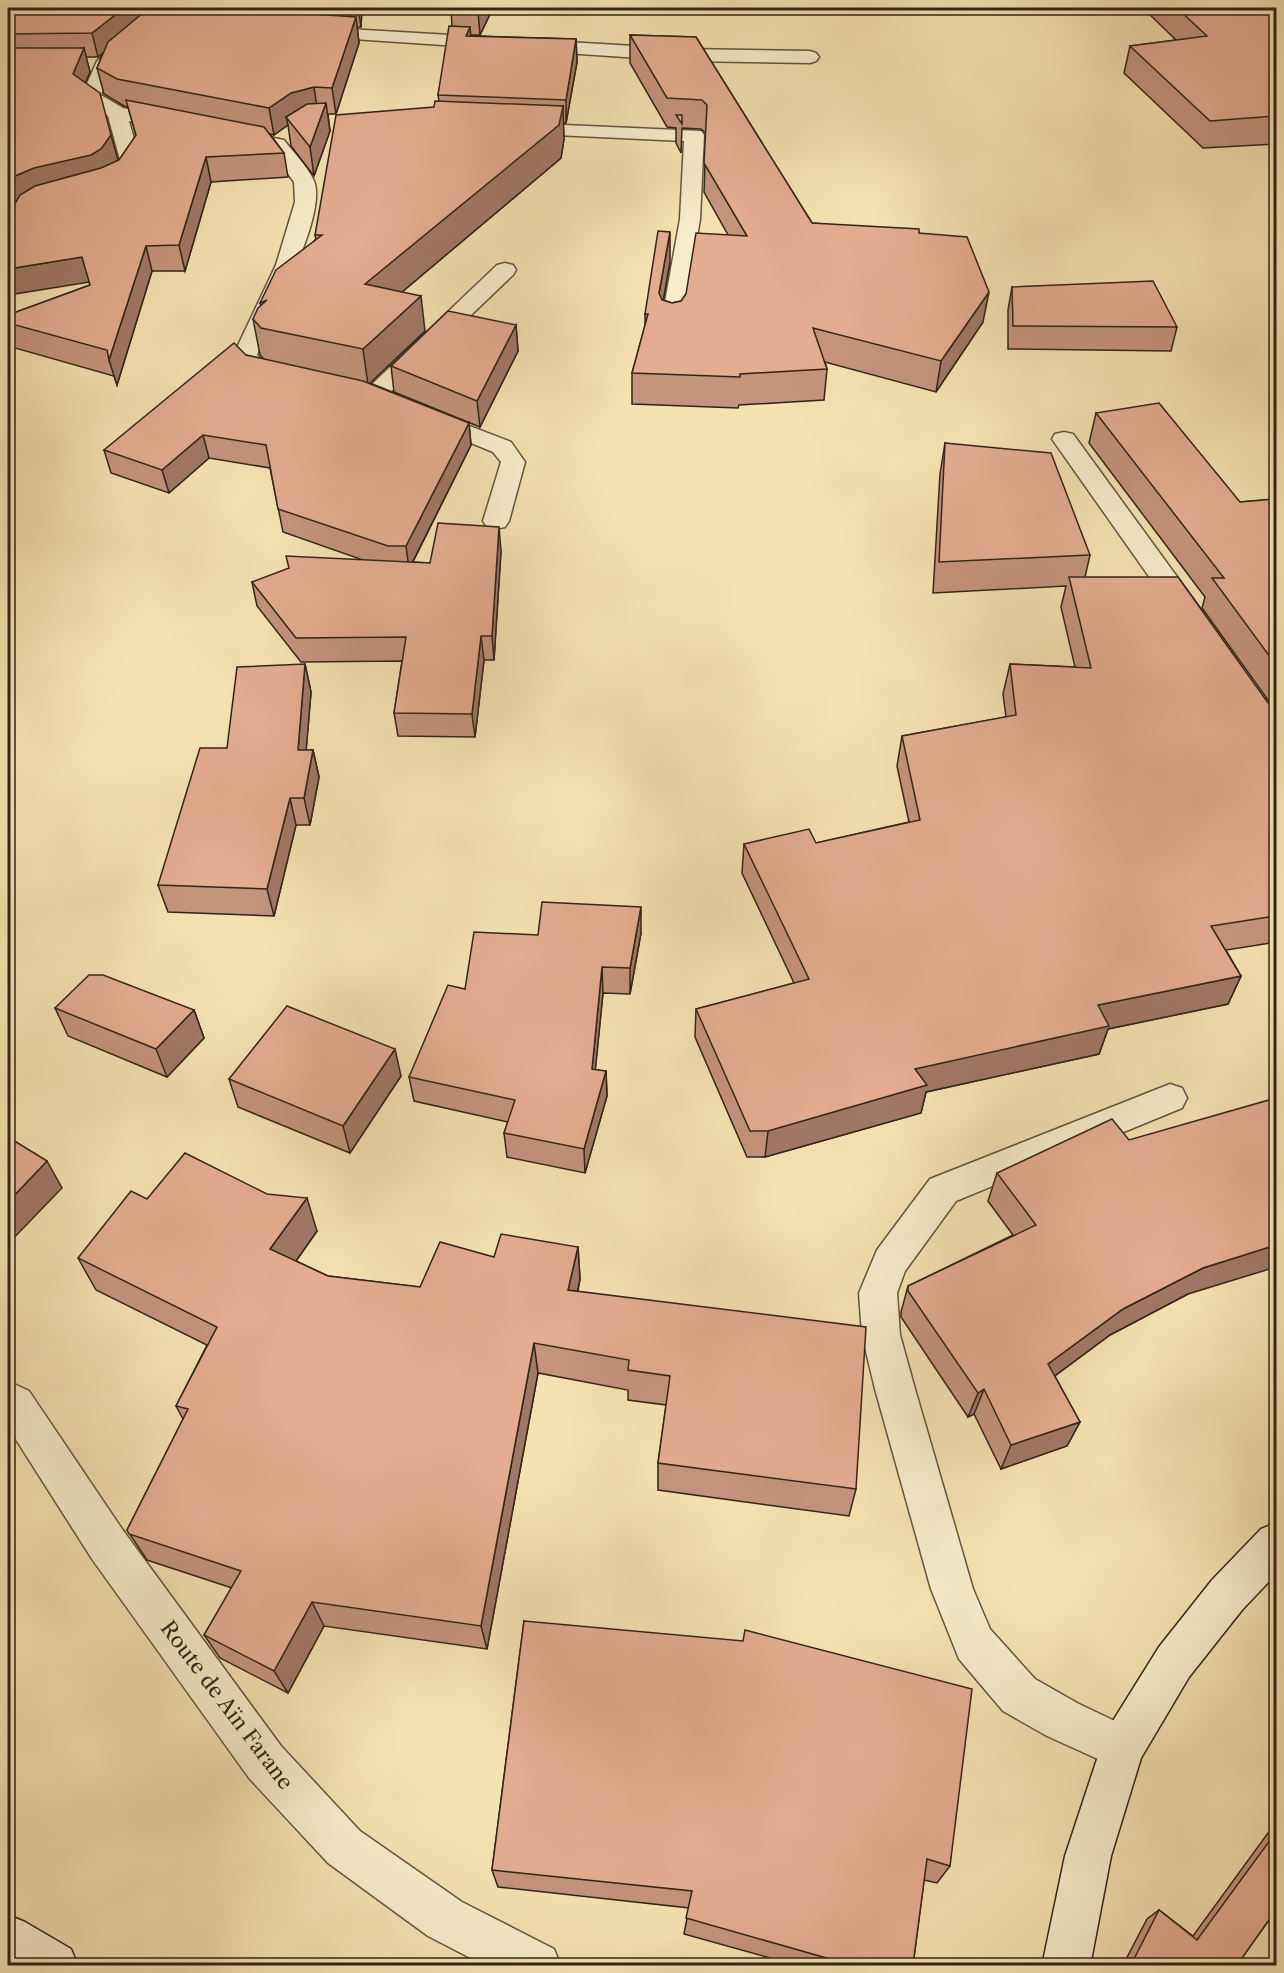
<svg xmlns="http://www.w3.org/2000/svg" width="1284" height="1973" font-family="'Libre Caslon Text',serif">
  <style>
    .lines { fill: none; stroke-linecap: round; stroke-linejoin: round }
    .street-casing { stroke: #62543e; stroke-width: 3 }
    .secondary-casing { stroke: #312418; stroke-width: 3 }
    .street { fill: #f9eccc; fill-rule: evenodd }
    .secondary { fill: #f9eccc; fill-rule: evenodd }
    .wall { fill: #c4947d; stroke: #312418; stroke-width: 1.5; fill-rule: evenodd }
    .shaded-wall { fill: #a07866; stroke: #312418; stroke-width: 1.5 }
    .building { fill: #e4ac91; stroke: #312418; stroke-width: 1.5 }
    .labels { text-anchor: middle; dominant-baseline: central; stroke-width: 4.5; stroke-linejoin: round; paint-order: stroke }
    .near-street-label { font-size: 21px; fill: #312418; stroke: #f9eccc }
  </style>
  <rect width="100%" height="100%" fill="#f6e2b1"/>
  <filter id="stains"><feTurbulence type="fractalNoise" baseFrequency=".00333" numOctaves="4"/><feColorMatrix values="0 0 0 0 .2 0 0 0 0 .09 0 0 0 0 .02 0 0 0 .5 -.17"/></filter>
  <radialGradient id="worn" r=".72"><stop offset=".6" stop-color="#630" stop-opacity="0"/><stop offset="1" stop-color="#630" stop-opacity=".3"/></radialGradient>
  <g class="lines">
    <defs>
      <g id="street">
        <path d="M160,8H179L112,67L101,95L123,108L182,120L185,124L182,128L175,130L129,121L140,160C130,175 120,192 100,187L97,183L100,179L109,175L120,160L108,116L81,97L97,61Z"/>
        <path d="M314,27L685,49L810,51L816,53L819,57L816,61L810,63L685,61L308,36L305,32L308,28Z"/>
        <path d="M519,123L701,131L704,135L700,219L683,324L680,329L672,331L664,329L661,324L680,219L684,141L512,133L509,129L512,125Z"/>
        <path d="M244,132L284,140C293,152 308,167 314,181C328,215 270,319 257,355L267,365L289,370L293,375L289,380C267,385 246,374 233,356L276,265L295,202L294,182L270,149L237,142L234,138L237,134Z"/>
        <path d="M505,263L513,265L516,270L513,275L382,400L374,402L366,400L362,395L366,390L497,265Z"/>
        <path d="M428,410L511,442L525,462L509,521L505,527L496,529L487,527L483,521L501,462L493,452L420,422L416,417L420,412Z"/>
        <path d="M1064,432L1073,434L1199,607L1203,613L1199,619L1189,622L1179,619L1052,439L1055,434Z"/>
        <path d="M1170,1084L1182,1088L1187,1098L1182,1108L956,1201L905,1271L897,1293L900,1335L915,1389L973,1589L990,1629L1035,1679L1079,1704L1138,1732L1144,1748L1138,1764L1122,1770L1047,1736L1003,1711L959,1659L931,1589L875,1389L862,1335L859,1293L877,1250L930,1179Z"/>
        <path d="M8,1381L29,1391L122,1529L281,1746L360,1831L462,1902L554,1949L561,1966H486L428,1936L328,1863L249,1778L92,1559L8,1427Z"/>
      </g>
      <g id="secondary">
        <path d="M1276,1523V1574L1242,1610L1189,1677L1141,1758L1111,1856L1090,1966H1042L1065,1856L1106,1732L1159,1647L1212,1580L1261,1529Z"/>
        <path d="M8,1915L25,1922L71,1949L78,1966H8Z"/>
      </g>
    </defs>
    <use href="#street" class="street-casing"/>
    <use href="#secondary" class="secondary-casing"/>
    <use href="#street" class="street"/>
    <use href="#secondary" class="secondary"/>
  </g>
  <g class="wall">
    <path d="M8,8H362L361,27H357L359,43L336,114H328L330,131L314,176L291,146L288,125L274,135L270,134L284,153L288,177L211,182L185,271H152L117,385L114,376L8,346V315L90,285L89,282L9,214L15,204L8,211ZM103,52L97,68L104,94L124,106L128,107L136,136L119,160H117H118L85,83L90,72L86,57H98Z"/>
    <path d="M493,8L480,35H471V36L576,39L577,62L566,123H563L564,139L561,158L402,292L425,331L370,383L469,423L471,445L413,562L430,563L501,551L494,660H484L475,737L398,736L394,713L402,661L301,662L257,606L252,582L363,560L283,532L270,468L209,458L169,493L111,473L104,450L246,355L264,359L260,355L253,319L261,306L260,303L316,239L315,235L439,101L438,95L452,26L451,10Z"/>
    <path d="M1143,8H1276V144L1203,148L1124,73L1130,46L1176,40Z"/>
    <path d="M630,35L696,37L812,223L919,233L983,322L936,392L825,362L827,369L824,400L739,405L738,408L632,404V373L645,326V314L670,262L663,300L672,303L681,301L728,235L704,192L706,133L701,129L682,128L681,153L676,143V128L667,127L630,63Z"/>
    <path d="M1012,287L1177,327L1171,351L1008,349V310Z"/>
    <path d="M516,325L518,351L480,427L394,392L391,366Z"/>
    <path d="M1096,413L1240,502L1276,499V711L1202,608L1205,597L1089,443Z"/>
    <path d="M945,443L1090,555L1085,577L1276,714V942L1226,950L1241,976L1228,1004L1108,1029L1099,1054L926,1092L921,1113L765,1157H747L695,1037L696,1009L794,983L742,873L744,844L816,843L909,822L897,766L902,736L1006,717L1003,694L1010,664L1075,667L1061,607L1066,586L933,593L940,474Z"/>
    <path d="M305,664L311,692L306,750H313L319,777L310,825H296L274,916L168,912L158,885L227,748Z"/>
    <path d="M641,933L630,994L603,993L595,1070L606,1071L607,1096L585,1173L507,1157L504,1133L508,1122L414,1101L409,1077L465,989L538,935Z"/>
    <path d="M55,1008L194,1010L204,1038L167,1077L68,1036Z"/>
    <path d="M401,1076L350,1153L238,1107L229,1079Z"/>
    <path d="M997,1173L1188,1294L1110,1335L1055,1376L1080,1422L1067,1446L1001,1469L974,1414L968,1417L901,1317V1312L908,1286L1013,1235L988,1201Z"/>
    <path d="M147,1199L317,1231L296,1261L328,1276L420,1287L494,1257L578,1247L580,1279L578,1291L856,1489L849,1516L658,1490V1463L666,1405L628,1400V1390L538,1373L487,1649L324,1626L288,1693L220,1658L204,1635L232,1588L147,1560L127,1530L183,1419L176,1406L207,1345L96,1290L78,1258Z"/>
    <path d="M524,1621L950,1866L937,1883L924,1880L913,1965H795L684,1934L689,1908L498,1887L492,1870Z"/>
    <path d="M1276,1822V1910L1237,1965H1123L1147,1919L1159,1910L1193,1936Z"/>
  </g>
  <g class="shaded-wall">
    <path d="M124,8H158L98,57L92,33Z"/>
    <path d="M358,8H362L361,27Z"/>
    <path d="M480,8H493L480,35L478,12Z"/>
    <path d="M356,17L359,43L336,114L332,88Z"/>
    <path d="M470,27L472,50L466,36Z"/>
    <path d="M576,39L577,62L566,123V100Z"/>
    <path d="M84,48L90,72L79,98L73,74Z"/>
    <path d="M314,87L318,114L286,117L288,125L274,135L269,108L291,93Z"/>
    <path d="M326,103L330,131L314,176L310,147Z"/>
    <path d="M563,106L564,139L561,158L370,319L365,284Z"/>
    <path d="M111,135L118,160L108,173L16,203L8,211V179Z"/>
    <path d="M206,157L211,182L185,271L179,245Z"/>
    <path d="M670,232V262L659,324V293Z"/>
    <path d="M146,246L152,271L117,385L109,360Z"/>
    <path d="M82,257L90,282L8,295V269Z"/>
    <path d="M989,292L983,322L936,392L941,361Z"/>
    <path d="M421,296L425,331L368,385L363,349Z"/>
    <path d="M516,325L518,351L480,427L477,401Z"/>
    <path d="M469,423L471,445L409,569L406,546Z"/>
    <path d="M203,435L209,458L169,493L162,470Z"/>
    <path d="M499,527L501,551L494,660L492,636Z"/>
    <path d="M481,636L484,660L475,737L472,714Z"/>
    <path d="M305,664L311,692L304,777L298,750Z"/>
    <path d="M313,750L319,777L310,825L304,798Z"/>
    <path d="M290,798L296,825L274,916L267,889Z"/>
    <path d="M641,907V933L630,994V968Z"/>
    <path d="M602,967L603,993L593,1094L592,1069Z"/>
    <path d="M1241,976L1228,1004L1108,1029L1099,1054L926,1092L921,1113L765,1157L768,1131L915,1069L1098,1005Z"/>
    <path d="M194,1010L204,1038L167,1077L156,1049Z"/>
    <path d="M395,1049L401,1076L350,1153L343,1126Z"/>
    <path d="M606,1071L607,1096L585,1173L584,1149Z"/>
    <path d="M47,1161L62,1188L8,1244V1202Z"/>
    <path d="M307,1198L317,1231L282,1281L270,1249Z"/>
    <path d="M1276,1245V1267L1188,1294L1110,1335L1037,1389L1048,1364L1123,1309L1203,1268Z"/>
    <path d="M578,1247L580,1279L571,1321L568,1290Z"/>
    <path d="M534,1343L538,1373L487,1649L481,1626Z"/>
    <path d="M984,1389L974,1414L968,1417L978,1393Z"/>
    <path d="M1080,1422L1067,1446L1001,1469L1011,1445Z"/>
    <path d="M312,1602L324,1626L288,1693L274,1671Z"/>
  </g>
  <g class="building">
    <path d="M8,8H124L92,33L8,34Z"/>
    <path d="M149,8H223L356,17L332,88L314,87L291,93L269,108L117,79L97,68L108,42Z"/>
    <path d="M451,8H480L478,12L451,10Z"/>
    <path d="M1177,8H1276V116L1210,121L1130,46L1207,36Z"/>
    <path d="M449,26L470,27L466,36L576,39L566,100L438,95Z"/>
    <path d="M630,35L696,37L812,223L919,229V233L967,237L989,292L941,361L813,328L827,369L740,374V377L632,373L648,314H645L658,231L670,232L659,293L662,300L672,303L681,301L686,294L696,233L747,236L704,163L707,105L702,100L667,98Z"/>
    <path d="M8,48H84L73,74L100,93L111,135L101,149L91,155L34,168L8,179Z"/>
    <path d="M126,100L264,127L284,153L206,157L179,245L146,246L109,360L107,350L8,323V315L90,285L82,257L8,269V214H9L20,195L35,186L101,168L119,160L136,135Z"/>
    <path d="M435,101L563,106L559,125L365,284L421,296L363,349L261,328L253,319L258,308L267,300L260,303L276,270L322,235H315L336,115L434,107Z"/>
    <path d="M326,103L310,147L286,117L307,104Z"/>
    <path d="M676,115H682V124Z"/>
    <path d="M1153,281L1177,327L1013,326L1012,287Z"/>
    <path d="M448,311L516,325L477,401L391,366Z"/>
    <path d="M234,343L246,355L363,381L469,423L406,546H388L278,509L266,445L203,435L162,470L104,450Z"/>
    <path d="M1159,403L1240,502L1276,499V665L1212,578H1224L1096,413Z"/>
    <path d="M945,443L1051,453L1090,555L939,562Z"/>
    <path d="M438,523L499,527L492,636H481L472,714L394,713L406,637L296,638L252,582L289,568L286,556L430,563Z"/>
    <path d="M1069,577H1178L1276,714V916L1211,926L1241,976L1098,1005L1109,1026L915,1069L927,1085L768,1131H750L696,1009L809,979L744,844L809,829L816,843L920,820L902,736L1016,715L1010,664L1091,668Z"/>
    <path d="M305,664L298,750H313L304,798H290L267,889L158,885L200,748H227L237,667Z"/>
    <path d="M542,902L641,907L630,968L602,967L592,1069L606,1071L584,1149L504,1133L515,1100L409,1077L448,985L465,989L474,932L538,935Z"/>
    <path d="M89,975H103L194,1010L156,1049L55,1008Z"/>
    <path d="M287,1006L395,1049L343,1126L229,1079Z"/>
    <path d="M1276,1098V1245L1203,1268L1123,1309L1048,1364L1080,1422L1011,1445L984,1389L978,1393L908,1291V1286L1036,1225L997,1173L1112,1119L1129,1140Z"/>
    <path d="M8,1137L47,1161L8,1202Z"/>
    <path d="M185,1153L267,1194L307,1198L270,1249L328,1276L420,1287L440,1242L494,1257L501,1234L578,1247L568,1290L866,1327L856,1489L658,1463L670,1376L628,1370L629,1360L534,1343L481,1626L312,1602L274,1671L204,1635L241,1571L129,1534L127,1530L188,1409L176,1406L217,1327L78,1258L131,1191L147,1199Z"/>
    <path d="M524,1621L743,1641L745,1630L972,1689L950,1866L927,1859L913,1965H851L686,1918L692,1891L492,1870Z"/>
    <path d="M1276,1832V1910L1237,1965H1131L1159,1910L1197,1940Z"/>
  </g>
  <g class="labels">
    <g class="near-street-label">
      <text transform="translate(227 1705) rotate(53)">Route de Aïn Farane</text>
    </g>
  </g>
  <rect width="1284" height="1973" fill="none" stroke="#f6e2b1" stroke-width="30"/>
  <rect x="9" y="9" width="1266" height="1955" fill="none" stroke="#312418" stroke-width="3"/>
  <rect x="15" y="15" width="1254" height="1943" fill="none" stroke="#312418" stroke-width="1.5"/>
  <rect width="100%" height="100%" filter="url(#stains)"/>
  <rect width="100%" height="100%" fill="url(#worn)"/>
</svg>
